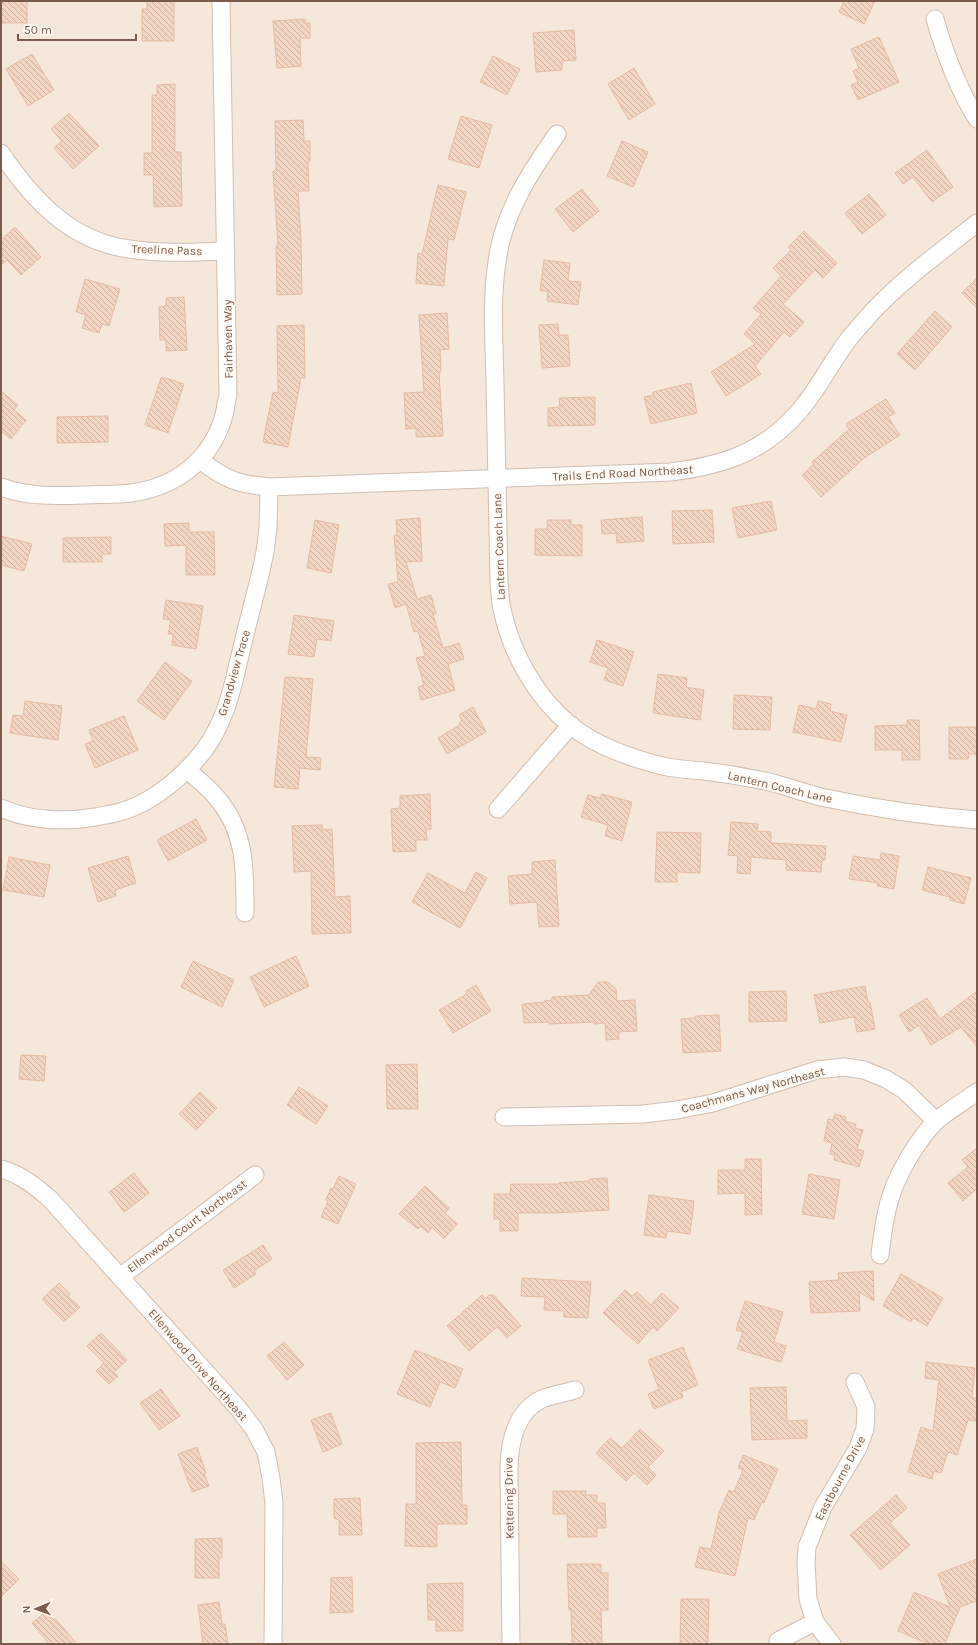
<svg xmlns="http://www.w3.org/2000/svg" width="978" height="1645" font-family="Karla,sans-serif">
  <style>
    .residential { fill: #f5e8da }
    .building { fill: url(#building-back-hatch); stroke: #e6bba3 }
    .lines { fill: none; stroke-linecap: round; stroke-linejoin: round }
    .minor-casing { stroke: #d1beb0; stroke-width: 19 }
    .minor { stroke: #fff; stroke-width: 17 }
    .labels { text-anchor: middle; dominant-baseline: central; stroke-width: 3.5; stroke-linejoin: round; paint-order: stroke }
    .street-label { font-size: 12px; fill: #7a5c4d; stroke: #fffaf3 }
  </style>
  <defs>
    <pattern id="building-back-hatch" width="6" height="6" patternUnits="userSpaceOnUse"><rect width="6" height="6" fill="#f3d5c3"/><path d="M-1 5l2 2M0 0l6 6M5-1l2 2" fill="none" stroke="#cab0a1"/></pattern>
  </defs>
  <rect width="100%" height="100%" fill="#fdf6ec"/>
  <rect class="residential" x="1" y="1" width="976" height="1643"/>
  <g class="building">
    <rect x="1" y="1" width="26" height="22"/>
    <path d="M147,1H174V41H142V9H147Z"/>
    <path d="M844,1H875L864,24L839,12Z"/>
    <path d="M305,19V23H310V38H300L301,66L277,68L273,21Z"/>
    <path d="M574,30L576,60L562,61V70L536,72L533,33Z"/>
    <path d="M879,37L899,82L858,100L851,85L858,82L853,71L859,68L851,49Z"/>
    <path d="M32,54L54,90L28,106L6,69Z"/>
    <path d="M493,56L520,69L507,95L480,82Z"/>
    <path d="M634,68L655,104L629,120L608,84Z"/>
    <path d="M175,84V152H181L182,206L154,207L153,175H144V153H152V95H157V85Z"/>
    <path d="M69,113L99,146L73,169L54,148L62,141L51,129Z"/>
    <path d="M461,116L492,125L479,168L448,159Z"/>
    <path d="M303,120L304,141H310V161H308L309,191H298L301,240L302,294L277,295L276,246H278L273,171H276L275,121Z"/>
    <path d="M622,141L648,152L633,187L607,176Z"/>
    <path d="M927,150L953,187L932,202L913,177L903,184L895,173Z"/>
    <path d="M438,185L466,192L454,240L448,239L444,286L416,283L418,253L422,254Z"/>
    <path d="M582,189L599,211L573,232L555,209Z"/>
    <path d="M869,194L886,215L862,234L845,213Z"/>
    <path d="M15,227L41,257L21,275L7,260L1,265V240Z"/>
    <path d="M804,231L837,263L823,278L815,270L783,304L804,322L790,337L784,332L755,366L761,374L726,396L711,372L755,344L744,334L761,314L753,308L781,276L773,268L791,250L788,247Z"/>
    <path d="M544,260L570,263L568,281L581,282L578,305L547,301L548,291H540Z"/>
    <path d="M977,278V308L962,293Z"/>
    <path d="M85,279L120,289L109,326L102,324L99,333L82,328L86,315L76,312Z"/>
    <path d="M184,297L187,350L166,351V340H160L159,307L166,306V298Z"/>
    <path d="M935,311L952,327L915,370L897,354Z"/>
    <path d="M447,313L449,349L440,350L441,372H439L443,436L416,437V428L406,429L404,393L424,392L419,315Z"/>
    <path d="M558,324L559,335H568L570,366L542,368L539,325Z"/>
    <path d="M304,325L305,378H301L288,447L263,442L273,392L278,393L277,326Z"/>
    <path d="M161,378H166L184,384L168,433L145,425Z"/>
    <path d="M691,383L697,413L651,424L644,397L653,395V392Z"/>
    <path d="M1,391L18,405L14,410L26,420L11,439L1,431Z"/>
    <path d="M595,397V425L548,426V408L560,407L559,398Z"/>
    <path d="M886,399L895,413L888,417L900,435L863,459L821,497L802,475L814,464L812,462L849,429L846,424Z"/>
    <path d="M108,416V442L57,443V417Z"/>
    <path d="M771,501L777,530L738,538L732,508Z"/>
    <path d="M712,510L714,542L673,544L672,511Z"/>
    <path d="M642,517L644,541L617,543L616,533L602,534L601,520Z"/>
    <path d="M420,518L422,561L406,562L417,599L431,595L436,614H433L443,648L459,643L464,659L448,664L455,690L421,700L418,687L424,685L416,658L425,656L418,631L414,632L406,604L395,608L388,584L398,582L394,536L397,535L396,520Z"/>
    <path d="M315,520L339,525L331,573L307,568Z"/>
    <path d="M547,520H571V525H582V556L535,555V529H547Z"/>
    <path d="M189,523V532H214L215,575H186V545L165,546L164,524Z"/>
    <path d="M1,536L32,544L24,571L1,565Z"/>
    <path d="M111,537V554H102V562H63V538Z"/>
    <path d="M166,600L203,606L196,649L172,645L173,634H168L171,620L163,619Z"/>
    <path d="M294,615L334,621L331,641L317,639L314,657L288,654Z"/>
    <path d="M597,640L634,652L623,686L604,680L608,668L590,662Z"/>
    <path d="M165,662L192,681L164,720L137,701Z"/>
    <path d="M658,674L687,678L686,687L704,690L700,720L653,713Z"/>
    <path d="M285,677L313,679L306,757L321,758L320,770L300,768L298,789L274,787Z"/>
    <path d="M734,695L772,697L770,730L733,729Z"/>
    <path d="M25,701L62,706L58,740L10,733L13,715L23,716Z"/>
    <path d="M818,701L831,704L830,711L847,715L841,742L793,732L799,705L816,709Z"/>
    <path d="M473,707L486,732L447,754L438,738L460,725L459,723L462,721L459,715Z"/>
    <path d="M124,716L138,750L95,768L85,744L93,741L89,730Z"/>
    <path d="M907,720H919L920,760H902V750H875V726L907,725Z"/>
    <path d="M949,727H977V754H969L968,759H949Z"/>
    <path d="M430,794L431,829H426L427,840H416V851L393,852L391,809L400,808V796Z"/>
    <path d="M602,794L632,802L622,841L605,836L608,825L581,817L588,795L600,798Z"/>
    <path d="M196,819L207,840L168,861L157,840Z"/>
    <path d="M731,822L758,824L757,831L771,832V843L826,846L825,860H822L821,872L786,870V860L751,857L750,874L737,873L738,856L728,855Z"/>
    <path d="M322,825V830L332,829L335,897L350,896L351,933L312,934L311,871L294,872L292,826Z"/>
    <path d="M657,832L701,833L700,873L677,872V882H655Z"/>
    <path d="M881,853L899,856L894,889L877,886L878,883L849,879L853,856L880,860Z"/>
    <path d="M128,856L136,883L115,890L116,896L98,902L88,868Z"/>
    <path d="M9,857L50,865L44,897L3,890Z"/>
    <path d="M555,860L559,926L539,927L537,902L510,904L508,876L532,874V862Z"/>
    <path d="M928,867L971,878L964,904L950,900V897L922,890Z"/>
    <path d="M476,872L487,878L460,928L412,902L428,873L465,893Z"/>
    <path d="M296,956L309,986L264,1007L250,977Z"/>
    <path d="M193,961L234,980L222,1007L181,987Z"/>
    <path d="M598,982H608L616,989L617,1001L635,1000L637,1031L619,1032V1039L606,1040L605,1023L594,1024V1022L549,1024V1022L524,1023L522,1004L544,1002V1001L552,1000V997L589,995Z"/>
    <path d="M476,985L491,1011L453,1033L439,1010L467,994L466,991Z"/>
    <path d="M865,986L868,1002H870L875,1029L857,1032L854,1017L820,1023L814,995Z"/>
    <path d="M786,991L787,1021L749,1022V992Z"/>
    <path d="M977,991V1047L961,1027L931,1045L919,1025L909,1032L899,1015L927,998L940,1019Z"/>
    <path d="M719,1015L721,1051L683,1053L681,1019L695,1018V1016Z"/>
    <path d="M21,1055L46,1056L44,1081L19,1079Z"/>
    <path d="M417,1064L418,1109H387L386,1065Z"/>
    <path d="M299,1087L328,1106L316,1124L287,1105Z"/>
    <path d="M200,1092L217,1108L196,1130L179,1114Z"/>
    <path d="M835,1114L846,1117L845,1121L856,1124L855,1128L863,1130L857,1149L864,1151L859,1167L834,1160L835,1155L830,1154L832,1143L824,1141L828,1119L833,1120Z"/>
    <path d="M977,1148V1189L963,1201L948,1183L968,1167L962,1160Z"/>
    <path d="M745,1159H761L762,1214L745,1215V1193L718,1194V1170H745Z"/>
    <path d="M134,1173L149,1193L124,1212L109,1192Z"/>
    <path d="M809,1174L840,1180L834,1219L802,1214Z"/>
    <path d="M339,1176L356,1184L338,1224L321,1217L328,1201L326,1200L331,1188L333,1189Z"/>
    <path d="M607,1178L609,1210L555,1213H518V1231H500V1219H494V1194H510L511,1184H559V1183L589,1181V1179Z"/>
    <path d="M425,1186L449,1208L445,1213L457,1224L444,1239L432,1227L428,1233L420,1226L418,1229L399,1214Z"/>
    <path d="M649,1195L694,1201L690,1234L667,1231L666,1238L644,1235Z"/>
    <path d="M263,1245L272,1259L254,1271L256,1274L234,1288L223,1270Z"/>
    <path d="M873,1271L874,1301L859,1292L860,1311L811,1313L809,1282L839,1280L838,1273Z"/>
    <path d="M901,1274L943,1298L927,1326L913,1318L911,1322L883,1306Z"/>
    <path d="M522,1278L591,1282L588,1318L564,1317V1311L544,1310L545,1297L521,1296Z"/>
    <path d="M59,1283L70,1294L68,1296L80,1307L64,1322L42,1299Z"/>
    <path d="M625,1290L632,1296L637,1292L651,1305L662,1293L679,1308L657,1331L653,1327L638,1344L603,1313Z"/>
    <path d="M482,1295L485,1299L489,1295H494L521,1326L507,1338L497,1327L469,1351L447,1326Z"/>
    <path d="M745,1301L783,1312L774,1342L786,1346L781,1362L737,1349L743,1332L736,1330Z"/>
    <path d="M101,1333L127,1360L114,1372L118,1376L109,1384L96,1371L104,1363L87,1346Z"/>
    <path d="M284,1342L304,1365L287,1380L267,1356Z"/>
    <path d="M683,1347L698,1385L681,1392L683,1397L654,1409L648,1394L659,1389L648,1360Z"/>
    <path d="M415,1350L463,1369L455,1388L440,1382L430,1407L397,1394Z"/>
    <path d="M926,1362L975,1368L972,1398H977V1421L968,1420L957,1455L948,1452L941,1473L934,1471L932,1479L908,1472L921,1427L933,1431L939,1380L925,1378Z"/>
    <path d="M786,1387L787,1421L807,1420V1438L752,1440L750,1388Z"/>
    <path d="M161,1389L180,1416L159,1430L140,1403Z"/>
    <path d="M331,1413L342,1444L323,1452L311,1420Z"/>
    <path d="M640,1429L664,1451L648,1467L656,1475L647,1485L634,1473L626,1481L596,1453L610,1438L622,1448Z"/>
    <path d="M461,1442L462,1505H467V1524H437V1547L405,1546L406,1504H416V1443Z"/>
    <path d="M197,1447L206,1473H204L209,1486L192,1492L178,1454Z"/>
    <path d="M743,1455L778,1469L764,1503L762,1502L754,1520L748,1518L735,1576L695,1567L700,1547L711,1549L719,1513L729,1490L734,1492L743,1470L738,1468Z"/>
    <path d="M553,1491H586L585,1495H597V1503H605L606,1528H597V1537H568L567,1514H553Z"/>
    <path d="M896,1495L907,1508L890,1523L910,1545L881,1570L850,1535Z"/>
    <path d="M360,1498L362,1535H339V1520L334,1518V1499Z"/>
    <path d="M222,1538V1558H219V1578H195V1539Z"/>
    <path d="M977,1559V1601L960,1607L945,1644H929L898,1631L914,1592L950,1607L938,1574Z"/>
    <path d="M1,1561L19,1579L1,1597Z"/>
    <path d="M567,1564H601V1573H608V1610H601L602,1644H572L571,1610H569Z"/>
    <path d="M352,1577L353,1612L330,1613L331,1578Z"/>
    <path d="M463,1583V1631H436V1620H428L427,1584Z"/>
    <path d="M681,1599H709L708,1644H680Z"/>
    <path d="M219,1602L222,1624H225L228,1644H203L198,1605Z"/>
    <path d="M48,1610L77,1644H49L32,1623Z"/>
  </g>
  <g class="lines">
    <defs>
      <g id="minor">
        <path d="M935,19C945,54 957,87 977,119"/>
        <path d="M557,134C534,167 511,201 501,241C490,285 494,337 495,382C496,449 498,516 499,582C500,591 500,601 502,609C511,653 536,697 570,725C597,747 633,759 667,767C679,769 691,770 703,771C722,773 741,776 760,780C781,784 801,792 821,797C872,808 925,816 977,820"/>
        <path d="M1,153C32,199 70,241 129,249C161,254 194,252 226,251"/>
        <path d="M200,460C226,480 237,484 269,487L671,472C725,465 765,452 801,409C820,386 833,359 851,336C858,328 866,319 873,311C904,278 942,251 977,223"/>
        <path d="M1,487C28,497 56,496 85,495C100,494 116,495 131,493C175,487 209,462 223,419C225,412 226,403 228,395L221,1"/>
        <path d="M188,770C197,779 209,788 217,798C246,832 245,870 245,913"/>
        <path d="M1,808C29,821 65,822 96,817C105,815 114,814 123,811C159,800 202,762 218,727C231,701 236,671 243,643C250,613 259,583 265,552L268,528L269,487"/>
        <path d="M498,809L571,725"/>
        <path d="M504,1117L643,1114L677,1110L713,1103L817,1070L844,1067L864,1070L886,1079L904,1090L936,1121"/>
        <path d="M1,1169C20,1174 35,1186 50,1199L238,1408L254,1429L266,1452L271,1478L274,1503L273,1644"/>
        <path d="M880,1255C885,1210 890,1185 916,1146C922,1138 929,1127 937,1120C950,1110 964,1101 977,1092"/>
        <path d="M120,1277L255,1175"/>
        <path d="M778,1641L815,1622"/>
        <path d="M511,1644L509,1472C509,1445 514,1412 542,1399C552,1395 564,1393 575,1390"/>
        <path d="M832,1644L815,1622L808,1599L806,1562L807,1547L823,1507L858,1448L865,1429L866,1407L855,1382"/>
      </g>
    </defs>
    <use href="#minor" class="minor-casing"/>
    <use href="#minor" class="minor"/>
  </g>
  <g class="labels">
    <g class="street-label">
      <text transform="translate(167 250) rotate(2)">Treeline Pass</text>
      <text transform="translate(228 339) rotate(-91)">Fairhaven Way</text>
      <text transform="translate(623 473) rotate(-3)">Trails End Road Northeast</text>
      <text transform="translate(499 547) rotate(-92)">Lantern Coach Lane</text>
      <text transform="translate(234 673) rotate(-74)">Grandview Trace</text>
      <text transform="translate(780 787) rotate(13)">Lantern Coach Lane</text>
      <text transform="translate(753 1090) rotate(-15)">Coachmans Way Northeast</text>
      <text transform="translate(187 1226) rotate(-37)">Ellenwood Court Northeast</text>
      <text transform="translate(198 1365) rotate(49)">Ellenwood Drive Northeast</text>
      <text transform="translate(840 1478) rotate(-62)">Eastbourne Drive</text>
      <text transform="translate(509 1498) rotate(-91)">Kettering Drive</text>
    </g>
  </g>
  <rect width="978" height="1645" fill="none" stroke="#7a5c4d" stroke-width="4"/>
  <g transform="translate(36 1609) rotate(268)" stroke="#fffaf3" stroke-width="3" paint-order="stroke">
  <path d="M0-3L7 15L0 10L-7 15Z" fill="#7a5c4d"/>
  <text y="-6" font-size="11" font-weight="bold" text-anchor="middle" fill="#7a5c4d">N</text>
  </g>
  <path d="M18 34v6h118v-6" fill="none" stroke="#7a5c4d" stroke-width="2"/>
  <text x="24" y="34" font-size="12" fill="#7a5c4d" stroke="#fffaf3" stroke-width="3" paint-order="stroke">50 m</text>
</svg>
